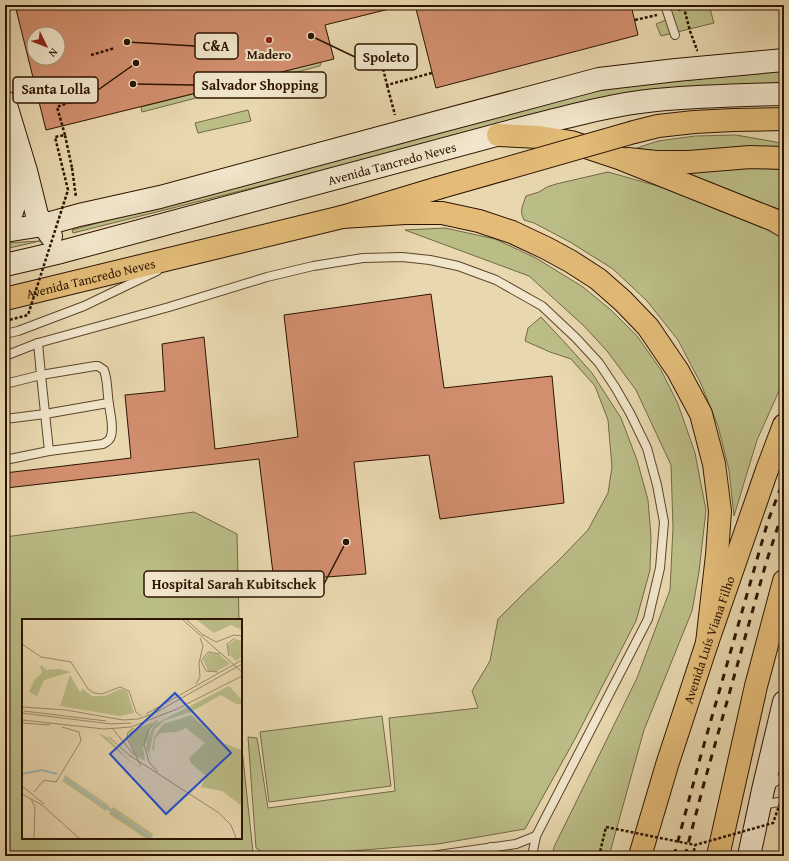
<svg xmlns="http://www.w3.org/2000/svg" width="789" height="861" font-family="'Gentium Book Plus',serif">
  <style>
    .green { fill: #bbbd87; stroke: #746844 }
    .building { fill: #d28f6f; stroke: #2d1401; fill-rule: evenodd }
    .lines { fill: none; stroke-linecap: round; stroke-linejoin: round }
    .lane-casing { stroke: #5c452c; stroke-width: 10 }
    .secondary-casing { stroke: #2d1401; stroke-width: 24 }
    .primary-casing { stroke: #2d1401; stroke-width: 24 }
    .highway-casing { stroke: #2d1401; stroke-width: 24 }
    .path { stroke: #2d1401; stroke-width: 2.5; stroke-dasharray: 3 2; stroke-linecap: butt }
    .lane { stroke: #f1e6cb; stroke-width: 8 }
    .secondary { stroke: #f1e6cb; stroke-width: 22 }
    .primary { stroke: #e4bc78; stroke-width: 22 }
    .highway { stroke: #e4bc78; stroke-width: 22 }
    .rail { stroke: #2d1401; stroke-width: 3; stroke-dasharray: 7 7; stroke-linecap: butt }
    .primary-bridge-casing { stroke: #2d1401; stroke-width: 24; stroke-linecap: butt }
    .path-bridge { stroke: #2d1401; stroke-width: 2.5; stroke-dasharray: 3 2; stroke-linecap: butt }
    .primary-bridge { stroke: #e4bc78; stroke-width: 22 }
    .poi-dot { fill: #8f2418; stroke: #f1e6cb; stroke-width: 1.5 }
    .labels { text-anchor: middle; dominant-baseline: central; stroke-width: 4; stroke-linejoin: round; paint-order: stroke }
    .poi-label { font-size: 13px; font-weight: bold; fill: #2d1401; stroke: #f1e6cb }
    .street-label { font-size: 13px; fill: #2d1401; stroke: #f1e6cb }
    .inset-river { fill: none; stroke: #9eb6b7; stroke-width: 2 }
    .inset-road { fill: none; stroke: #9e8a69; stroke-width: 1 }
    .view { fill: #1d4ed8; fill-opacity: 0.15; stroke: #1d4ed8; stroke-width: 2 }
    .inset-edge { fill: none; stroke: #2d1401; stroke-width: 2 }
    .leader { fill: none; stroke: #2d1401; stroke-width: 1.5 }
    .callout-dot { fill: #2d1401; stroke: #f1e6cb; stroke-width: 1.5 }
    .callout { fill: #f1e6cb; stroke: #2d1401; stroke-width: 1.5 }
    .callout-label { font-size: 14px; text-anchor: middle; font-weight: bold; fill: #2d1401 }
  </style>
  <rect width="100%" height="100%" fill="#e9d8af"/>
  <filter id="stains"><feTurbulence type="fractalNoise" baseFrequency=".005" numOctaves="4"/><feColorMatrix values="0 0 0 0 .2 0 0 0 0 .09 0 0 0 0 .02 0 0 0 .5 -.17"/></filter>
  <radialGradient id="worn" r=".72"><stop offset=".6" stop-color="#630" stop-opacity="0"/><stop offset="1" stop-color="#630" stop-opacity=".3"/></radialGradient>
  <g class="green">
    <path d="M663,5H709L714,23L661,36L656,24L666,20Z"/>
    <path d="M321,62L320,66L142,112L141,107Z"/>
    <path d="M784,71V85L439,141L73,233L72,230L545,102L623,86Z"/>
    <path d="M248,110L251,121L198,133L195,123Z"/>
    <path d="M736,135L781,143L784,144V150L660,152L637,148L658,141L695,136Z"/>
    <path d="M749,167L784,170V211L684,174Z"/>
    <path d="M608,172L686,194L784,234V380L757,440L734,516L729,470L718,426L701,384L678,340L647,301L613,269L570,242L534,223L524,220C519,211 523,205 526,196L539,192L547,187L556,184Z"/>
    <path d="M445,228L495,239L536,258L583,287L611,310L637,336L661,370L678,404L695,453L706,510L699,572L692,611L644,730L609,856H551L555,845L637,678L670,590L673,527L671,465L636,390L607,351L584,326L529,276L405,230Z"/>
    <path d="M40,241L5,249V243Z"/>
    <path d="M541,317L568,346L592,373L621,418L637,460L648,500L651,537L650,570L636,621L575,739L525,829L438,844L289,856H269L256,848L248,737L257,738L268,808L395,791L389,718L478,708L472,691L490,661L498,619L523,594L559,560L588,530L608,493L612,467L608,420L595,386L571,359L550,352L525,341L528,328Z"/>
    <path d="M194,512L237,534L239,620H23V838H241V687L242,749L253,852L146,854L144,856H5V537Z"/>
    <path d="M382,716L391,786L269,802L260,732Z"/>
  </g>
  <g class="building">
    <path d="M15,5H405L325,25L334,59L46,130ZM34,34H58V58H34Z"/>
    <path d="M415,5H631L638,35L436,88Z"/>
    <path d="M431,294L444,388L552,376L564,503L440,519L429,455L354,462L366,574L274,581L259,459L6,488L5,473L131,458L125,395L165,391L162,344L204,337L215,449L298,437L284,315Z"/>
  </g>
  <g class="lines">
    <defs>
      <g id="lane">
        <path d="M665,5L675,35"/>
        <path d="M5,334L18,331L84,306L157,271"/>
        <path d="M38,343L41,375L49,451"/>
        <path d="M5,356L38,343L169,307L267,277L313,266L363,258L402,257L430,260L458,266L496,280L542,306L576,338L599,363L615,387L630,413L647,448L657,485L664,522L660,568L648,619L536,836L532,856"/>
        <path d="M5,384L41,375L95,366H98L104,370C108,381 107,393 109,404C110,414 114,426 111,436C110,440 107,442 103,444L49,451L5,460"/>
        <path d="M5,419L45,414L108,403"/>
        <path d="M769,786L784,776"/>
        <path d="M761,805L784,801"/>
        <path d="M491,847L492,856"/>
        <path d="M431,856L516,844L536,836"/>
      </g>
      <g id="secondary">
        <path d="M5,102L26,171L37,215L51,236"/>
        <path d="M5,153C9,165 17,187 15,200C14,210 10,218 5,227"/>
        <path d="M5,231L43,225L79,215L160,197L423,126L599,79L676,70L784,60"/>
        <path id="s1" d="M5,265L61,252L534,125C574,115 615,104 656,100C699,96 741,95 784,94"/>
        <path d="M749,856L763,790L784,702"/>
      </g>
      <g id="primary">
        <path d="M634,132L658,126L694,122L733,120L784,119"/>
        <path d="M628,159L656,162H689L750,157L784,158"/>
        <path id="s2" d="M5,299L342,217L438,188"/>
      </g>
      <g id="highway">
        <path d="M498,135L539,137L571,142L619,158L774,220L784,226"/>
        <path d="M342,217L405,213H442L479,221L512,232L546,248L570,261L598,279L623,301L648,327L678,371L701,414L714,464L720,511L717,555L707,643"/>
        <path id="s3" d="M640,856L667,765L707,643L767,470L784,425"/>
        <path d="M718,856L756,686L784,581"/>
      </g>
    </defs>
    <use href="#lane" class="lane-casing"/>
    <use href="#secondary" class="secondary-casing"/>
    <use href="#primary" class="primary-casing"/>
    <use href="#highway" class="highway-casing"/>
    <g class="path">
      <path d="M678,10L684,8L690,31L697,50H698"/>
      <path d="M635,20L657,15"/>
      <path d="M91,55L115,48"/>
      <path d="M382,64L387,85L432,73"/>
      <path d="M387,85L395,115"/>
      <path d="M65,135L57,107L70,102"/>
      <path d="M72,168L76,197"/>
      <path d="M599,856L606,827"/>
      <path d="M693,856L695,845"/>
    </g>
    <use href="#lane" class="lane"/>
    <use href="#secondary" class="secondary"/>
    <use href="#primary" class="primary"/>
    <use href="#highway" class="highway"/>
    <g class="rail">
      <path d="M674,856L699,762L768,521L784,479"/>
      <path d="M685,856L703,787L766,563L784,508"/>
    </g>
    <defs>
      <path id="primary-bridge" d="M438,188L634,132"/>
    </defs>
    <use href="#primary-bridge" class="primary-bridge-casing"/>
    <g class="path-bridge">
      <path d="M5,321L28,315L68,190L55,137L65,135L72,168"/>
      <path d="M606,827L695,845L773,823L784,792"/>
    </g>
    <use href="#primary-bridge" class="primary-bridge"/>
  </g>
  <circle class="poi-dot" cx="269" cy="40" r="4"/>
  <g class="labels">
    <g class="poi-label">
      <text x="269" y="54">Madero</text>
    </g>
    <g class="street-label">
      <text stroke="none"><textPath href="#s1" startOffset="400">Avenida Tancredo Neves</textPath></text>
      <text stroke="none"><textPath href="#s2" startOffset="88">Avenida Tancredo Neves</textPath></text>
      <text stroke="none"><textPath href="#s3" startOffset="227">Avenida Luís Viana Filho</textPath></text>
    </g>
  </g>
  <g transform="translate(22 619)">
    <rect width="220" height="220" fill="#e9d8af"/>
    <path d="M175,1H220V11L209,6L192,14ZM214,20L220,22V37L214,42L208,36L205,27ZM187,34L198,36L208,45L195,52H186L181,41ZM20,46L24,51L37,50L49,53L22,61L15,77L7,73L13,60L20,54L18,48ZM48,56L58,73L61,70L70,77H83L98,70L105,72L112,94L98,97L38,87ZM207,67L220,81V85H214L199,76L169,93L141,102L132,111L127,135L133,148L124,130L125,119L133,105ZM169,96L198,123L220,131V187L200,172L179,168L184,157L169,144L167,139L183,124L171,115L173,113L171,115L164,109L155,113L138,114L133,119L132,131H130L132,118L141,105ZM131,103L121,129L123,140L121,141L114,137L107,121V113ZM76,114L85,118L107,141L156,173L106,141ZM43,156L88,187L87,188L42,158ZM42,160L85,190L84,192L40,162ZM91,188L131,215L130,218L89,190ZM89,192L128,219H123L87,195Z" fill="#bbbd87"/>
    <path class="inset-river" d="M0,155L20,151L35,155M42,159L129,219"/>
    <path class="inset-road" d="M161,1L220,53M165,1L182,17M180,15L194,23L212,16L220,17M0,25L19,38L49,43L66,70L72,74L80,75L98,68L107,72L114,93L119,97M207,37L205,25L213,19M196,53L184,52L179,42L186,33L198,35M174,65L178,58L177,44L181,27L178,19M0,88L44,91L101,101L116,100L133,94L220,45M2,92L84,102M0,94L89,105L109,104M124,95L220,41M0,101L82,110L109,108L155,90L220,57M135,101L126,112L122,126L127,143L136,153M0,104L28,106M90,109L112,136M112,109L106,113L105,119L119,147M87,118L107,136L197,194L209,206L214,219M0,167L22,185M12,173L22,161L34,163L59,122L57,113L40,108M0,175L20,186L57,219M9,180L13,188L12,219"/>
    <path class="view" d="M153,74L209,134L144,195L88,135Z"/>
    <rect width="220" height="220" class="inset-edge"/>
  </g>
  <path class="leader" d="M127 42L195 46M311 36L355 57M133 84L194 85M136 63L98 90M346 542L324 584"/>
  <g class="callout-dot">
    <circle cx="127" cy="42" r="4"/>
    <circle cx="311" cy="36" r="4"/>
    <circle cx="133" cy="84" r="4"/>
    <circle cx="136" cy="63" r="4"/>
    <circle cx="346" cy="542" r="4"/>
  </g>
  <g class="callout">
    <rect x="195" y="33" width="43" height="26" rx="4"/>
    <rect x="355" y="44" width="62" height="26" rx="4"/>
    <rect x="194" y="72" width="132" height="26" rx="4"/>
    <rect x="13" y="77" width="85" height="26" rx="4"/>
    <rect x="144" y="571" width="180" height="26" rx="4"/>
  </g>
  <g class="callout-label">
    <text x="216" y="51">C&amp;A</text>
    <text x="386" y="62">Spoleto</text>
    <text x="260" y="90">Salvador Shopping</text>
    <text x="56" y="94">Santa Lolla</text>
    <text x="234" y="589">Hospital Sarah Kubitschek</text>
  </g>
  <rect width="789" height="861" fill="none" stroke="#e9d8af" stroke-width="20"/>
  <rect x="6" y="6" width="777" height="849" fill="none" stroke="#2d1401" stroke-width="2"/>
  <rect x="10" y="10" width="769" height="841" fill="none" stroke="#2d1401"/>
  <g transform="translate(46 46) rotate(133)"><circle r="19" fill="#f1e6cb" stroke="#a3927a"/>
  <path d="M0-3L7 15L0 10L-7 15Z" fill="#8f2418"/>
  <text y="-6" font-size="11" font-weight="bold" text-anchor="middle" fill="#2d1401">N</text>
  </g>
  <rect width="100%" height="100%" filter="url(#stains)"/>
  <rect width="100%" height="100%" fill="url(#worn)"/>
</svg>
